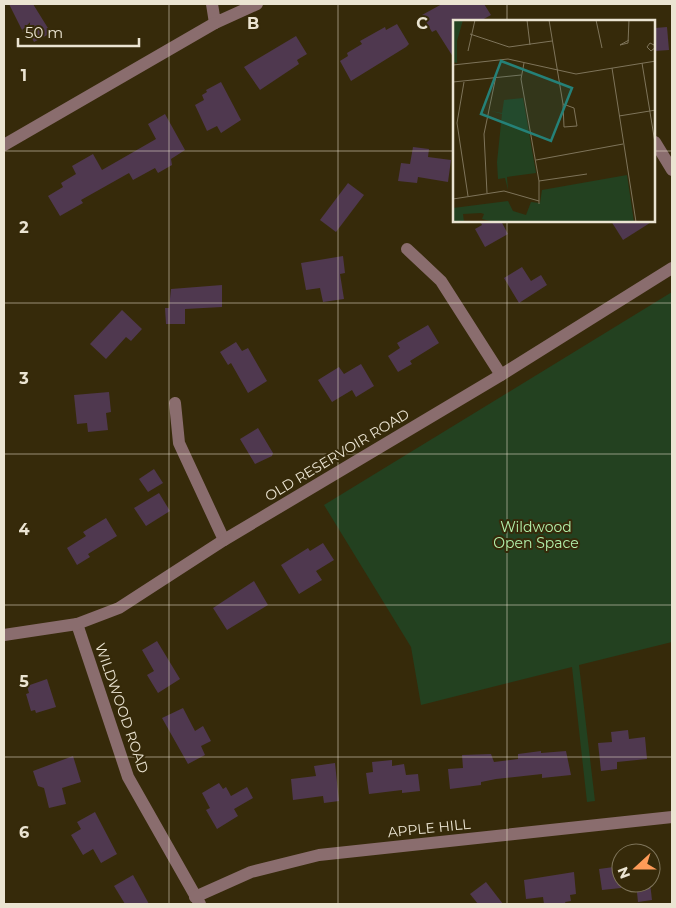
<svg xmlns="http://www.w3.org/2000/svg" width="676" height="908" font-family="Montserrat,sans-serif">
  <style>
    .green { fill: #234120 }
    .building { fill: #4f384f }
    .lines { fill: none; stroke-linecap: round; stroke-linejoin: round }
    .minor { stroke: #8a6d6e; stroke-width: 12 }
    .grid { fill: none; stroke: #ebe4d2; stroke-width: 1; stroke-opacity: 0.55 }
    .labels { text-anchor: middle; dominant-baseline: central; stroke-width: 4; stroke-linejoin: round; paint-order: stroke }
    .street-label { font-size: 14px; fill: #ebe4d2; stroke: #362a0a }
    .park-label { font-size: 14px; fill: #b3f1ac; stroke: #362a0a }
    .inset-road { fill: none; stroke: #7e745a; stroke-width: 1 }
    .view { fill: #258178; fill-opacity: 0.15; stroke: #258178; stroke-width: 2.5 }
    .inset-edge { fill: none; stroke: #ebe4d2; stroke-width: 2.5 }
    .grid-label { font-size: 16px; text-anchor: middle; font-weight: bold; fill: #ebe4d2; stroke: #362a0a; stroke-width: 4; stroke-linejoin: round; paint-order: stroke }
  </style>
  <rect width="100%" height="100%" fill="#362a0a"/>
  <path class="green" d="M672,292V642L579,665L595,801L587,802L572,667L421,705L411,647L324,505Z"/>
  <g class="building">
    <path d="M9,4H33L51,33L34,42L27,29L23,32Z"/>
    <path d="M442,4H484L491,15L480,21H455V60L436,30L432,32L422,15Z"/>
    <path d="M397,24L409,44L406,47L351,81L340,61L348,56L347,53L362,44L360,41L385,27L386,30Z"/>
    <path d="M667,27L669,50L655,51V28Z"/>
    <path d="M296,36L307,54L297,60L299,64L260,90L244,67Z"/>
    <path d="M221,82L241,120L221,133L217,126L207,131L195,105L204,100L202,95L207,92L206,90Z"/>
    <path d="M165,114L185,150L171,159L172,165L158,173L155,168L133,180L129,173L81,200L83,203L60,216L48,196L63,187L61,183L76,174L72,166L93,154L102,170L156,139L148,124Z"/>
    <path d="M413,147L429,149L428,157L451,160L448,182L418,177L417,183L398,181L401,163L410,164Z"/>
    <path d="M348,183L364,195L336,232L320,220Z"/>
    <path d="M480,221H501L508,234L485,247L475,229L482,225Z"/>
    <path d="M611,221H653L623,240Z"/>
    <path d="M343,256L345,273L340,274L344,299L323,302L320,288L306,290L301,263Z"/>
    <path d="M522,267L531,281L541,275L547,285L519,303L504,278Z"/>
    <path d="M222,285V307L185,309V324H166L165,308H169L171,289Z"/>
    <path d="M122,310L142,329L131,341L126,337L106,359L90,344Z"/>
    <path d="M428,325L439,343L410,361L412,364L398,372L388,356L400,348L397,343Z"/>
    <path d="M236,342L242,351L248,348L267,381L248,393L231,363L228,365L220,352Z"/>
    <path d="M361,364L374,386L356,397L352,390L332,402L318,380L339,367L344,374Z"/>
    <path d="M109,392L111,412L106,413L108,430L88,432L87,423L77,424L74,395Z"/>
    <path d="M258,428L273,453L272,456L255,464L240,439Z"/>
    <path d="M154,469L163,483L148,492L139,479Z"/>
    <path d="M159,493L170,511L146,526L134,508Z"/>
    <path d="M106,518L117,536L88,554L90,557L77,565L67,548L86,536L83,532Z"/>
    <path d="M323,543L334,560L316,571L322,580L299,594L281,565L308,548L310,551Z"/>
    <path d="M254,581L268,605L227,630L213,608Z"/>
    <path d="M157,641L180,679L158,693L147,675L154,671L142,650Z"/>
    <path d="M47,679L56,707L36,713L35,710L31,711L26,694L29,693L27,686Z"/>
    <path d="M183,708L195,731L203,726L211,741L201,746L205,755L188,764L162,718Z"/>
    <path d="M628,730L629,739L645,737L647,759L617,762V769L601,771L598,743L612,742L611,732Z"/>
    <path d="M541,751V753L566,751L571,775L542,778V774L496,779L481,782V785L450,789L448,769L463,768L462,755L491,754L494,762L518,759V754Z"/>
    <path d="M73,756L81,782L62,788L66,804L49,808L44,788L38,786L33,771Z"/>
    <path d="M392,760V766L404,764L406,775L418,774L420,791L402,793V790L369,794L366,773L373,772L372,762Z"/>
    <path d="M335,763L339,801L324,803L323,796L293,800L291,779L316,776L314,766Z"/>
    <path d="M219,783L223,789L226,787L231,796L247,787L253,798L234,809L238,816L217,829L206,810L210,808L202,793Z"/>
    <path d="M95,812L117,854L101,863L93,849L83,855L71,835L81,829L77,822Z"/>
    <path d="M621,866V888L602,890L599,869Z"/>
    <path d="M574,872L576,894L570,895L571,901L565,902L566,904H544L543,897L526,899L524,880Z"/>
    <path d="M133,875L149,904H125L114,886Z"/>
    <path d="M486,882L503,904H478L470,894Z"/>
    <path d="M636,883H650L652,900L638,902Z"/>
  </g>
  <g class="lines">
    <g class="minor">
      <path d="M212,4L215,23L257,4"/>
      <path d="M655,142L672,170"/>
      <path d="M4,145L215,23"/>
      <path d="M407,249L441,281L501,375"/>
      <path d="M175,403L179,443L224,540"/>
      <path d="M77,624L128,777L200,904"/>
      <path d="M4,635L77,624L119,608L224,540L501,375L672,268"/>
      <path d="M195,897L251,872L319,855L672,817"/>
    </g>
  </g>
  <path class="grid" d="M169,4V904M338,4V904M507,4V21M4,151H455M655,151H672M507,221V904M4,303H672M4,454H672M4,605H672M4,757H672"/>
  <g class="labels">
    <g class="street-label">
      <text transform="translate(337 455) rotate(-31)">OLD RESERVOIR ROAD</text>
      <text transform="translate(122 708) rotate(71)">WILDWOOD ROAD</text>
      <text transform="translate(429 828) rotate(-6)">APPLE HILL</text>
    </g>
    <g class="park-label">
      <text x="536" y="527">Wildwood<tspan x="536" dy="16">Open Space</tspan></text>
    </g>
  </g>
  <g transform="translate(453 20)">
    <rect width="202" height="202" fill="#362a0a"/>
    <path d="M0,0H10L4,21V43L0,42ZM70,78L83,153L54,157L55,170L52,158L45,159L44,142L49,94L38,91L49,93L51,80ZM174,155L181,202H41L29,199L31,194L28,193L10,194L11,202H0V188L55,181L60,191L73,195L78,182L87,183L89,170Z" fill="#234120"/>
    <path class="inset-road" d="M74,0L77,25M96,0L110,84M143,0L149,28M17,14L56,27L99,21M176,20L167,25L175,23L176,0M203,26L197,23L194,27L198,31L203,27M15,31L22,0M71,43L68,59L86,161V184M189,43L203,129M0,45L55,39L123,54L203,41M159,48L183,202M0,62L68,55M11,62L4,103L15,176M110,84L121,88L124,106L111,107ZM166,96L203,90M83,140L170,124M86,161L134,154M34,173L31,114L43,56M0,179L51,171L86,181"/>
    <path class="view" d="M48,41L119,68L98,121L28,94Z"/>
    <rect width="202" height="202" class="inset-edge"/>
  </g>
  <g class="grid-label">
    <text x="253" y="29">B</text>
    <text x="422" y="29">C</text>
    <text x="24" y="81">1</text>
    <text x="24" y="233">2</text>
    <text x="24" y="384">3</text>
    <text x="24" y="535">4</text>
    <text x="24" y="687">5</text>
    <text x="24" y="838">6</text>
  </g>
  <rect width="676" height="908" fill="none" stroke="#ebe4d2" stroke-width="10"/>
  <g transform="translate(636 868) rotate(249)"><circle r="24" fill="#362a0a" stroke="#7e745a"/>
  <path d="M0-4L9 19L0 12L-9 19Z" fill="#fe9b58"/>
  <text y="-8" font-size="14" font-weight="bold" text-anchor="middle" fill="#ebe4d2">N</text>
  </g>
  <path d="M18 38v8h121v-8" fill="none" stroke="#ebe4d2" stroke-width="2.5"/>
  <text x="25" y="38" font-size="15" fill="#ebe4d2" stroke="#362a0a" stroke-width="4" paint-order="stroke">50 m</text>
</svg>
